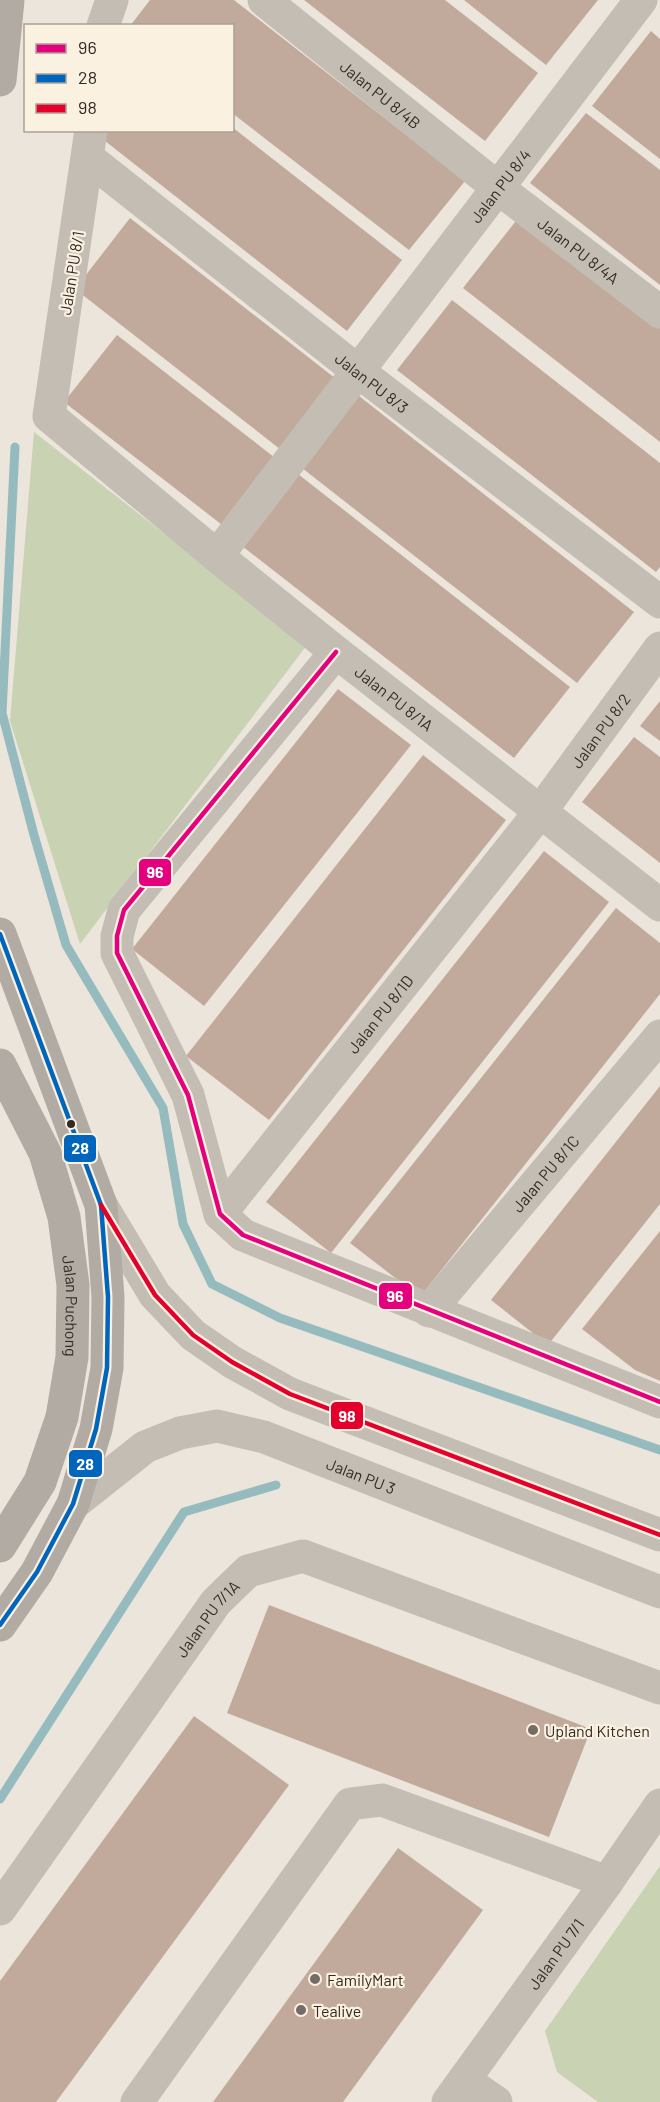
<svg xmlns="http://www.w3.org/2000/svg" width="660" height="2102" font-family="Barlow,sans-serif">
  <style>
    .green { fill: #c9d2b3 }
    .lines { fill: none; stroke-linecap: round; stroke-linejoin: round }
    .stream { stroke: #96bbbe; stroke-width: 9 }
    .building { fill: #c1aa9b }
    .minor { stroke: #c4bdb4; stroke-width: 33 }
    .major { stroke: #b2aba4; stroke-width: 33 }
    .bus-1-casing { stroke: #faf1e0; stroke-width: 9 }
    .bus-2-casing { stroke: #faf1e0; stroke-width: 9 }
    .bus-3-casing { stroke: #faf1e0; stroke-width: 9 }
    .bus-1 { stroke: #e5007d; stroke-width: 4.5 }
    .bus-2 { stroke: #0065bd; stroke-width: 4.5 }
    .bus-3 { stroke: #e4002b; stroke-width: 4.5 }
    .bus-dot { fill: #342a24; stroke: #faf1e0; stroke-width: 2 }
    .poi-dot { fill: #746b64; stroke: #faf1e0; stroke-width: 2 }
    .labels { text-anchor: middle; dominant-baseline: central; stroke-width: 4.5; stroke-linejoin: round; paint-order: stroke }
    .street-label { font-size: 16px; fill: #342a24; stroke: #faf1e0 }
    .poi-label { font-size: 16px; fill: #342a24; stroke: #faf1e0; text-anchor: start }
    .line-badge { stroke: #faf1e0; stroke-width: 2 }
    .badge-label { font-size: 16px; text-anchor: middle; font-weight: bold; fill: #fff }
  </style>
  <rect width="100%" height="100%" fill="#ebe5db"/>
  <g class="green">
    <path d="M34,432L307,645L80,944L10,721Z"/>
    <path d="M660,1866V2102H598L557,2072L545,2031Z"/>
  </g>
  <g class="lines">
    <g class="stream">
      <path d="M15,447L2,713L34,835L66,945L163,1108L183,1224L212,1284L280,1318L660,1450"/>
      <path d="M0,1799L184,1512L276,1485"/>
    </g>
  </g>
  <g class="building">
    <path d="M150,0H234L465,181L409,250L232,113V26H130Z"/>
    <path d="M304,0H445L538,73L485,141Z"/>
    <path d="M464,0H598L546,65Z"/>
    <path d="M651,31L660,39V159L592,106Z"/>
    <path d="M586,113L660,170V285L530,183Z"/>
    <path d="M232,127L402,260L347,331L100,137L105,130H232Z"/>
    <path d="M519,217L660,327V442L463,288Z"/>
    <path d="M130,218L340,382L285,453L75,289Z"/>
    <path d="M452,300L660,463V567L656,572L397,370Z"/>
    <path d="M117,335L279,461L226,528L64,402Z"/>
    <path d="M359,396L634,612L577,683L302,468Z"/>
    <path d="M298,474L570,687L514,758L242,546Z"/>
    <path d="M338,689L411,745L204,1006L132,949Z"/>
    <path d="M660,701V741L640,726Z"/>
    <path d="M634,737L660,757V863L582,802Z"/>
    <path d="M423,755L506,820L269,1120L186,1056Z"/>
    <path d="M544,851L609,902L331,1253L266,1202Z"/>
    <path d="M616,908L660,943V994L420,1297L350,1243Z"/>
    <path d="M660,1086V1204L548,1345L491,1300Z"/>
    <path d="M660,1231V1381L635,1370L582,1329Z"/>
    <path d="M269,1605L591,1729L549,1837L227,1713Z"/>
    <path d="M194,1716L289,1785L56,2102H0V1981Z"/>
    <path d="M398,1848L483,1910L343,2102H213Z"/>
  </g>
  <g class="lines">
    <g class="minor">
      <path id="s1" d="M264,0L498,188L660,312"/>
      <path d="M103,26L112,0"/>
      <path id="s2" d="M91,130L49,416L217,556L336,652L660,905"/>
      <path id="s3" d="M88,158L359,372L660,602"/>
      <path id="s4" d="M217,556L641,0"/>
      <path d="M336,652L124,910L117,936V953L188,1095L220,1214L243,1235L660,1402"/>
      <path d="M101,1205L155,1295L193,1335L232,1362L290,1394L660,1535"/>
      <path id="s5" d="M220,1214L540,812L660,648"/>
      <path id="s6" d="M429,1311L660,1036"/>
      <path id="s7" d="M73,1504L145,1447L180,1433L217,1426L264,1437L660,1592"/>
      <path id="s8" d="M0,1909L216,1602L248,1571L303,1556L660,1688"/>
      <path d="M464,2080L496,2102"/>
      <path d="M137,2102L350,1804L382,1800L607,1882"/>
      <path id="s9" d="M448,2102L607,1882L660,1805"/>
    </g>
    <g class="major">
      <path d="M0,80L8,0"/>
      <path d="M0,934L101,1205L108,1297L107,1368L96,1429L73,1504L37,1572L0,1625"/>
      <path id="s10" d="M0,1065L45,1153L64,1217L73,1285L72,1357L62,1417L40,1482L0,1546"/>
    </g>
    <defs>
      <path id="bus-1" d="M336,652L124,910L117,936V953L188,1095L220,1214L243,1235L660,1402"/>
      <path id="bus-2" d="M0,934L101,1205L108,1297L107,1368L96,1429L73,1504L37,1572L0,1625"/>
      <path id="bus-3" d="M101,1205L155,1295L193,1335L232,1362L290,1394L660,1535"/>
    </defs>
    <use href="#bus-1" class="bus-1-casing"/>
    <use href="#bus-2" class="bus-2-casing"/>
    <use href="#bus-3" class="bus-3-casing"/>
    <use href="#bus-1" class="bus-1"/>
    <use href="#bus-2" class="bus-2"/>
    <use href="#bus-3" class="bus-3"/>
  </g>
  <circle class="bus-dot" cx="71" cy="1124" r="5"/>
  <g class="poi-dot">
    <circle cx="533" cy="1730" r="6"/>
    <circle cx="315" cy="1979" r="6"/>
    <circle cx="301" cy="2010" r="6"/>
  </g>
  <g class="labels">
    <g class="street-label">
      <text stroke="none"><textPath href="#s1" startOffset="150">Jalan PU 8/4B</textPath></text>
      <text stroke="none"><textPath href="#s4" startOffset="466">Jalan PU 8/4</textPath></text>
      <text stroke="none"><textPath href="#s1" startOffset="402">Jalan PU 8/4A</textPath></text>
      <text transform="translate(71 273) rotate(-81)">Jalan PU 8/1</text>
      <text stroke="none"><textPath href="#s3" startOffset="362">Jalan PU 8/3</textPath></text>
      <text stroke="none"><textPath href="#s2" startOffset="735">Jalan PU 8/1A</textPath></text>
      <text stroke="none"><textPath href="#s5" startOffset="615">Jalan PU 8/2</textPath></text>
      <text stroke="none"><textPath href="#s5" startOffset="256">Jalan PU 8/1D</textPath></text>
      <text stroke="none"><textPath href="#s6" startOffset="180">Jalan PU 8/1C</textPath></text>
      <text stroke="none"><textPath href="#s10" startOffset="255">Jalan Puchong</textPath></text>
      <text stroke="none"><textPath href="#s7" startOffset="320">Jalan PU 3</textPath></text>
      <text stroke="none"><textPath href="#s8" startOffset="357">Jalan PU 7/1A</textPath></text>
      <text stroke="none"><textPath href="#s9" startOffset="183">Jalan PU 7/1</textPath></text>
    </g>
    <g class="poi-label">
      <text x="545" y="1730">Upland Kitchen</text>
      <text x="327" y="1979">FamilyMart</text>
      <text x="313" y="2010">Tealive</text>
    </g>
  </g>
  <g class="line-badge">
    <rect x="138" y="858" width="34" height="29" rx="6" fill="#e5007d"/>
    <rect x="63" y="1134" width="34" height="29" rx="6" fill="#0065bd"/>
    <rect x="378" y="1282" width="35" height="28" rx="6" fill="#e5007d"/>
    <rect x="330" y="1401" width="34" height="29" rx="6" fill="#e4002b"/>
    <rect x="68" y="1449" width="35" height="29" rx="6" fill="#0065bd"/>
  </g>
  <g class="badge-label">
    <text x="155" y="878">96</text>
    <text x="80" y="1154">28</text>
    <text x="395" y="1302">96</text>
    <text x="347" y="1422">98</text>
    <text x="85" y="1470">28</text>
  </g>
  <rect x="24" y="24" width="210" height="108" fill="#faf1e0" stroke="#aba195" stroke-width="1.5"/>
  <rect x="36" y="44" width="30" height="9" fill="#e5007d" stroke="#aba195" stroke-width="1.5"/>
  <text x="78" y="54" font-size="18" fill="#342a24">96</text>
  <rect x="36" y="74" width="30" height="9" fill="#0065bd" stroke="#aba195" stroke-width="1.5"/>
  <text x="78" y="84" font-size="18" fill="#342a24">28</text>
  <rect x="36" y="104" width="30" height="9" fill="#e4002b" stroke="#aba195" stroke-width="1.5"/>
  <text x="78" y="114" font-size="18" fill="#342a24">98</text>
</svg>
